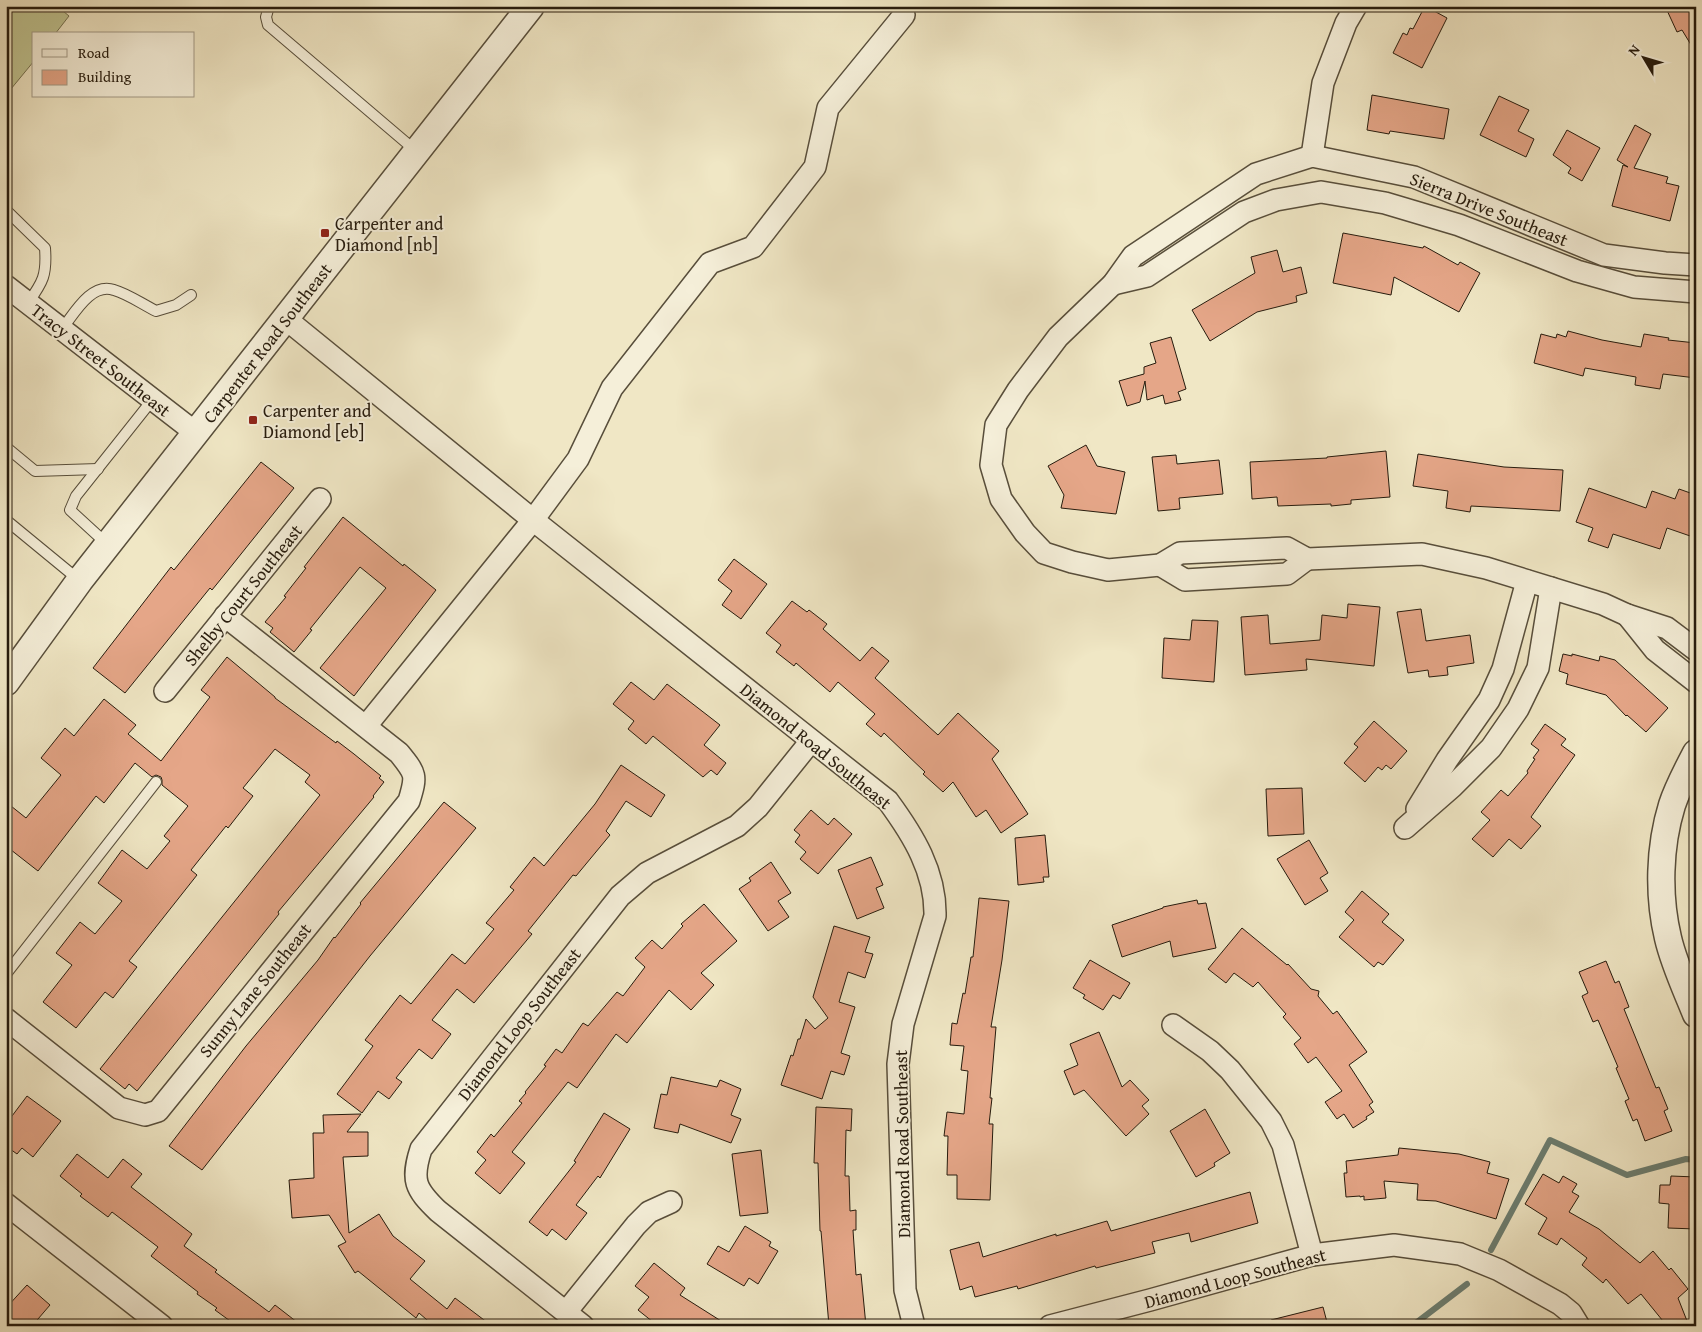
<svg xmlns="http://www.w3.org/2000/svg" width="1702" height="1332" font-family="'Gentium Book Plus',serif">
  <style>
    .green { fill: #c0c491; stroke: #73704f }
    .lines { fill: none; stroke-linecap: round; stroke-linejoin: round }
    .stream { stroke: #6c7e71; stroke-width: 6 }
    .building { fill: #e5a688; stroke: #261b0d }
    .service-casing { stroke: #584e3b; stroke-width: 12 }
    .minor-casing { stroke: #584e3b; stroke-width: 24 }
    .tertiary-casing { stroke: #584e3b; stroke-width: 29 }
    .service { stroke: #f5efd9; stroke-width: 10 }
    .minor { stroke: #f5efd9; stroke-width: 21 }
    .tertiary { stroke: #f5efd9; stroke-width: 26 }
    .poi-dot { fill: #8f2418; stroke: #f5efd9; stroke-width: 2 }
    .labels { text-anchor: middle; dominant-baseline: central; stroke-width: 4; stroke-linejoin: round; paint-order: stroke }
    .street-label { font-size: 18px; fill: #261b0d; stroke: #f5efd9 }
    .poi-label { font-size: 18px; fill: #261b0d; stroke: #f5efd9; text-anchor: start }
  </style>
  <rect width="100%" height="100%" fill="#f0e7c5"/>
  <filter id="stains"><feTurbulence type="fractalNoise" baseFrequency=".004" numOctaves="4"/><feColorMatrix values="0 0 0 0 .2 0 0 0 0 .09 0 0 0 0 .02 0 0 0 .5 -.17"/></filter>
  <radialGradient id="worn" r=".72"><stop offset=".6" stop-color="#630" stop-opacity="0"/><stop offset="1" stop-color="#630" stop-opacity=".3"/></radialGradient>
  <path class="green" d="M6,6H57L69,16L55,34H34V61L6,95Z"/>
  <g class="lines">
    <g class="stream">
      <path d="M1491,1250L1550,1140L1627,1175L1686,1159L1696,1160"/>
      <path d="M1412,1326L1467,1284"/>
    </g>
  </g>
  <g class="building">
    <path d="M1425,6L1447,18L1422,68L1393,53L1403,33L1407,35L1410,28L1413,29Z"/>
    <path d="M1665,6H1696V53L1682,30L1677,32Z"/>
    <path d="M1372,95L1449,109L1444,139L1390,131L1389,134L1367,130Z"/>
    <path d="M1499,96L1529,110L1518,131L1534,139L1526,157L1480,135Z"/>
    <path d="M1635,125L1651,134L1634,168L1668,177L1666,183L1679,186L1670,221L1612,206L1623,165L1628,167L1617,160Z"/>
    <path d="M1567,130L1600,148L1582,181L1568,173L1571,168L1553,155Z"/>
    <path d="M1343,233L1423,248L1424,246L1458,265L1460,262L1480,273L1459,312L1394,277L1391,295L1333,283Z"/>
    <path d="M1277,250L1283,272L1301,267L1307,293L1296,296L1297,302L1257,312L1210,341L1192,310L1255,273L1251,257Z"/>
    <path d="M1568,331L1602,340L1641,347L1644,334L1669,338L1668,340L1696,343V378L1663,374L1660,389L1635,385L1636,377L1585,368L1583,376L1534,363L1541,334L1556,338L1557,334L1566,337Z"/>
    <path d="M1171,337L1186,389L1178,392L1181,400L1165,404L1163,395L1147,400L1145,381L1140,402L1127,406L1119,381L1144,374V367L1156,363L1150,343Z"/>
    <path d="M1086,445L1097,466L1125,472L1116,514L1061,508L1064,495L1048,466Z"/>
    <path d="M1386,451L1390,497L1351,500V504L1331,506V504L1278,506L1277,497L1252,499L1250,462L1327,458V457Z"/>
    <path d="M1418,454L1504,467L1563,470L1560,511L1471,506L1470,512L1446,508L1448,491L1413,486Z"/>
    <path d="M1176,455L1177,464L1219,460L1223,494L1179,498L1180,509L1158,511L1152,457Z"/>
    <path d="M261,462L294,488L229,569L212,590L210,588L125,693L93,668L171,567L174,570Z"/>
    <path d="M1589,488L1646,508L1652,491L1675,499L1679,489L1696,495V538L1667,528L1660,549L1613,534L1608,548L1588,541L1593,528L1576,522Z"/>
    <path d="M343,517L403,566L404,564L436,590L354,696L320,668L386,588L360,567L310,629L312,630L294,652L270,632L273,628L265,622L286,597L284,596L306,568L304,567Z"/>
    <path d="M734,559L767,584L741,619L722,605L732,591L718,580Z"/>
    <path d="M792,601L807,612L809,610L827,624L823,629L860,661L872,647L889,661L875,678L938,735L958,713L999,751L992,759L1028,814L1001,833L986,810L976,817L953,782L943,792L923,774L925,772L884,733L881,737L866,724L875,714L838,682L830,692L796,663L794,666L776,652L781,645L766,633Z"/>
    <path d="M1348,604L1380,607L1374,666L1306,659L1307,670L1245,675L1241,617L1268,615L1270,644L1320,640L1322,615L1347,618Z"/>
    <path d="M1421,609L1426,641L1470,635L1474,663L1447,667L1448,675L1429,677L1428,670L1408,673L1397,612Z"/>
    <path d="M1192,620L1218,621L1214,682L1162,678L1164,638L1190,640Z"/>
    <path d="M1563,654L1572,656V654L1599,661L1600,656L1615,660L1668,708L1646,732L1627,715L1626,716L1606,695L1566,684L1568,674L1559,671Z"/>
    <path d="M227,657L275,697V698L336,743L337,741L354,754L381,776L379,778L384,782L373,796L374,797L278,912L279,914L137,1091L129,1084L125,1089L100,1069L320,795L305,782L310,775L275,749L243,788L253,796L228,828L226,826L191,870L197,875L129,961L137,967L113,998L105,992L76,1028L43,1002L72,965L56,953L80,922L95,934L122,901L98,883L122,850L147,869L170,841L164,836L188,806L162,785V780L161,777L156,775L152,777L135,763L104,803L96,796L38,871L6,846V802L26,818L61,775L41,758L65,728L74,736L104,699L136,725L128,734L161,761L210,697L201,690Z"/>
    <path d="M631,682L654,700L667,684L720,725L704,745L726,763L717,775L711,770L703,777L653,736L646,744L628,729L634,721L613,704Z"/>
    <path d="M1374,721L1407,751L1391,769L1386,765L1382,770L1378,767L1365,782L1344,763L1358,747L1354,744Z"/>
    <path d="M1545,724L1566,739L1561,745L1575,755L1531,817L1541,826L1521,849L1509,839L1493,857L1472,839L1490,820L1481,812L1501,790L1508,796L1528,773L1527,771L1535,759L1533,758L1539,750L1531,744Z"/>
    <path d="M621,765L665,795L651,817L626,801L606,831L610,835L576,876L573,875L528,931L532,934L474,1003L457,989L432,1020L451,1034L432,1059L419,1049L396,1078L402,1082L389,1099L378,1091L362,1113L337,1094L373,1046L365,1040L400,995L411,1004L452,954L465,964L494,929L486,923L514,890L510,887L534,857L544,866L595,804Z"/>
    <path d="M1302,788L1304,834L1268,836L1266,789Z"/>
    <path d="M444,802L476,828L370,956L202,1170L169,1146L246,1046L318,960L334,937L335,938L361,904L360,903Z"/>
    <path d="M811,810L828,825L834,818L852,834L818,874L800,859L806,852L795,842L800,835L794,830Z"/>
    <path d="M1045,835L1049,877H1043L1044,882L1018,885L1015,838Z"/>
    <path d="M1309,840L1328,873L1320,878L1328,891L1305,905L1277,859Z"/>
    <path d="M871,857L883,885L876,888L884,908L857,919L838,870Z"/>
    <path d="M771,862L791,893L778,901L789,917L768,931L739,889L751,881L749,878Z"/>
    <path d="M1362,891L1389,914L1382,922L1404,940L1383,965L1378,962L1374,967L1339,937L1354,920L1345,912Z"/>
    <path d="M979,898L1009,901L1002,960L991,1027H996L990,1098H992L989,1124H993L990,1200L957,1199V1175H947L948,1136H944L947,1112L964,1114L968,1071L961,1070L964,1046L950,1045L952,1023L957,1024L963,993L965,994L971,957H973Z"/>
    <path d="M1197,900L1198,904L1206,903L1216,948L1173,957L1170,941L1122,957L1112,925L1163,908V907Z"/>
    <path d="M704,904L737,941L701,973L714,985L691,1010L669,990L627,1043L616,1034L577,1088L568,1082L512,1152L525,1163L500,1194L475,1173L486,1160L477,1152L491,1134L494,1137L522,1103L519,1101L526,1093L525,1092L546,1066L544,1065L556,1049L562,1053L583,1023L588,1026L617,992L623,996L645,967L635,958L652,940L662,949L683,926L681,924Z"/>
    <path d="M834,926L870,937L865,952L873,954L865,978L848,972L839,1002L855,1007L841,1053L850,1056L844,1075L831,1071L822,1099L781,1085L791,1055L793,1056L798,1039H800L806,1019L815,1029L828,1018L813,997Z"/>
    <path d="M1242,928L1287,965L1288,964L1311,989L1319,991L1318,996L1333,1014L1337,1011L1367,1052L1349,1065L1373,1102L1369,1105L1374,1112L1366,1117L1367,1119L1353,1128L1344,1114L1337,1119L1325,1102L1342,1091L1316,1057L1308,1063L1294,1044L1301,1038L1283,1017L1286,1014L1258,982L1253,987L1234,973L1226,983L1208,969Z"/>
    <path d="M1090,960L1130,983L1120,999L1113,995L1103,1010L1083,998L1085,995L1073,988Z"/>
    <path d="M1606,961L1615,983L1619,981L1629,1007L1624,1009L1656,1088L1659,1087L1668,1109L1664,1111L1672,1131L1645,1141L1637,1119L1633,1121L1625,1101L1629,1099L1616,1068L1618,1067L1598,1020L1593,1022L1582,996L1588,993L1579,972Z"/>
    <path d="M1099,1032L1122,1087L1130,1080L1149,1100L1142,1106L1149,1114L1126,1136L1084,1090L1074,1095L1064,1071L1078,1065L1070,1044Z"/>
    <path d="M671,1077L717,1087L720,1080L741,1089L731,1115L741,1119L731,1143L680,1124L678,1133L654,1128L661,1094L667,1095Z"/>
    <path d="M27,1096L61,1121L33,1157L22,1148L17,1154L6,1146V1124Z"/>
    <path d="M816,1107L852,1109L851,1131L846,1130L845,1176H849L850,1211L856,1210V1230H853L856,1275L861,1274L866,1326H829L821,1231H820L818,1163H814Z"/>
    <path d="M1205,1109L1230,1153L1214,1163L1215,1166L1196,1177L1170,1131Z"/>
    <path d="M604,1113L630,1129L600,1178L598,1176L576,1205L587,1213L566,1240L552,1229L547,1236L529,1222L576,1162L574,1161Z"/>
    <path d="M361,1114L347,1132H368V1156L343,1157L349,1233L379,1214L393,1236L425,1261L410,1279L447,1309L455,1298L492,1326H434L419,1313L416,1318L358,1271L355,1273L338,1246L346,1242L329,1215L292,1218L289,1180L314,1178L313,1133H324L323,1115Z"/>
    <path d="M1399,1148L1459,1154L1490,1162L1487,1173L1509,1179L1496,1219L1436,1201L1417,1200L1418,1184L1384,1181L1386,1198L1364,1200V1196L1360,1197V1196L1346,1197L1344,1173H1347L1346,1161L1398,1155Z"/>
    <path d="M761,1150L768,1213L740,1216L732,1154Z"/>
    <path d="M77,1154L108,1178L123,1159L142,1174L131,1187L192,1234L184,1246L217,1270L215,1272L269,1312L275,1305L302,1326H237L215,1310L217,1308L197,1294L198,1292L151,1256L158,1247L112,1212L108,1217L80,1196L82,1194L60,1176Z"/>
    <path d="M1543,1174L1559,1183L1563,1176L1577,1184L1572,1192L1579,1196L1569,1212L1599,1229L1640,1263L1653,1251L1669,1270L1671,1268L1688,1289L1678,1298L1689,1326H1667L1641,1294L1628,1304L1606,1279L1603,1283L1582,1265L1587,1258L1561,1238L1557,1245L1538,1234L1547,1218L1525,1204Z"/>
    <path d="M1671,1176L1696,1177V1229L1668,1228L1669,1204L1659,1203L1660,1185H1670Z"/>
    <path d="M1250,1192L1258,1223L1191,1242L1189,1233L1152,1242L1155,1253L1096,1268L1095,1266L1018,1289L1017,1286L975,1297L972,1286L960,1290L950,1250L979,1242L983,1257L1056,1234V1236L1107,1221L1111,1231Z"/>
    <path d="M745,1226L771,1242L769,1246L778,1251L758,1284L749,1278L744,1286L707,1264L718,1246L729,1252Z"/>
    <path d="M654,1263L685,1288L680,1295L729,1326H658L638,1310L649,1297L635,1286Z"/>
    <path d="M27,1285L50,1305L32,1326H6V1308Z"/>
    <path d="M1323,1307L1328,1326H1271V1320Z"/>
  </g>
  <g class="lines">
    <defs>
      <g id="service">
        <path d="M269,6L266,17L268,25L416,151"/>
        <path d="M6,210L45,248C47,275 43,282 28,303"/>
        <path d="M62,329C74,314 91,282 114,290C128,294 142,304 156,311L176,305L191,295"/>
        <path d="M6,447L35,471L98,469"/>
        <path d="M6,520L79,580"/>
        <path d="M107,544L70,510L76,496L153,399"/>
        <path d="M6,974L156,782"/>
      </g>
      <g id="minor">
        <path d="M1312,156L1323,83L1346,23L1356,6"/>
        <path d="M1696,265L1665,263L1604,255L1414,177L1312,156L1256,174L1133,256L1113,284L1058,337L1018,390L996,425L991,465L1001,499L1025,533L1044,553L1072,562L1108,570L1160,565L1180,553L1287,548L1307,559L1422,554L1486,568L1603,604L1627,615L1667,628L1696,650"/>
        <path d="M1113,284L1147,276L1244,212L1276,200L1321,192L1385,203L1459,225L1577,271L1634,287L1696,292"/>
        <path d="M6,286L196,433"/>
        <path d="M286,319L533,520L888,801C913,835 936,872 935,916L903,1024L898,1064L905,1290L914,1326"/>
        <path d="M1160,565L1185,580L1287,574L1307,559"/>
        <path d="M1627,615L1655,650L1696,682"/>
        <path d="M165,691L320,499"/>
        <path d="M366,726L533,520L578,459L612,388L710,263L753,247L815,167L828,108L904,15"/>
        <path d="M1417,809L1447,760L1489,700L1503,669L1527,581"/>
        <path d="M1405,828L1452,787L1491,748L1518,709L1538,668L1551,588"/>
        <path d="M6,1019L119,1108L145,1115L158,1111L409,801C417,775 416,774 399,753L225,616"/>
        <path d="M1173,1025L1210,1051L1230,1070L1271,1121L1283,1145L1312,1255"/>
        <path d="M6,1204L162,1326"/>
        <path d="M566,1312L636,1225L649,1212L671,1202"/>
        <path d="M583,1326L438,1211C415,1189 411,1180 421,1149L620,896L647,873L737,826L758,807L811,741"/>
        <path d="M1050,1326L1150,1300L1312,1255L1394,1245L1460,1254L1499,1270L1560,1304L1571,1313L1579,1326"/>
      </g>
      <g id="tertiary">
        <path d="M6,682L80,580L531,6"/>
        <path d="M1696,753C1687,770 1678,787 1672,805C1659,847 1658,896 1668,938C1674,964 1686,989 1696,1014"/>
      </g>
    </defs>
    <use href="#service" class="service-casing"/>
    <use href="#minor" class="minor-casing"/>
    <use href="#tertiary" class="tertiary-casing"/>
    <use href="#service" class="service"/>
    <use href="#minor" class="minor"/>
    <use href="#tertiary" class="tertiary"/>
  </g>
  <g class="poi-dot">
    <rect x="320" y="228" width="10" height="10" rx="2.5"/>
    <rect x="248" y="415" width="10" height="10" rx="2.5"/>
  </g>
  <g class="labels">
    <g class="street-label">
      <text transform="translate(1489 209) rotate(22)">Sierra Drive Southeast</text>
      <text transform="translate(267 343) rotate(-52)">Carpenter Road Southeast</text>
      <text transform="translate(101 360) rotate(38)">Tracy Street Southeast</text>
      <text transform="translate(243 595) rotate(-51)">Shelby Court Southeast</text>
      <text transform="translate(816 746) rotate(39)">Diamond Road Southeast</text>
      <text transform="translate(255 990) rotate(-51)">Sunny Lane Southeast</text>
      <text transform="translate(519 1024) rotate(-52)">Diamond Loop Southeast</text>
      <text transform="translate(902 1144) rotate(-91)">Diamond Road Southeast</text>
      <text transform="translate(1235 1278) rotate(-15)">Diamond Loop Southeast</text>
    </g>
    <g class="poi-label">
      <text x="335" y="223">Carpenter and<tspan x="335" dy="21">Diamond [nb]</tspan></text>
      <text x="263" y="410">Carpenter and<tspan x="263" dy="21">Diamond [eb]</tspan></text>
    </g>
  </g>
  <rect width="1702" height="1332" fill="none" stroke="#f0e7c5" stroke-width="25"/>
  <rect x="8" y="8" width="1687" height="1317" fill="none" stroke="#261b0d" stroke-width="2.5"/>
  <rect x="12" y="12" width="1677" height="1307" fill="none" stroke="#261b0d"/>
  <rect x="32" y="32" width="162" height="65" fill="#f5efd9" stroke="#a29a87"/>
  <rect x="42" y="49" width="25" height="8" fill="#f5efd9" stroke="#a29a87"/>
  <text x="78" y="58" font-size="15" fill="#261b0d">Road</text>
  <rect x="42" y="70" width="25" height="15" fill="#e5a688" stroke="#a29a87"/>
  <text x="78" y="82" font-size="15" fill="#261b0d">Building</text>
  <g transform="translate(1644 58) rotate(308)" stroke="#f5efd9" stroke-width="4" paint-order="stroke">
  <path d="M0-4L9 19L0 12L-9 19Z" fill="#261b0d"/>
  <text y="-8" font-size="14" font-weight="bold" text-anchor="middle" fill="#261b0d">N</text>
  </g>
  <rect width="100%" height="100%" filter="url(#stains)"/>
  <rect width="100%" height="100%" fill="url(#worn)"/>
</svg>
